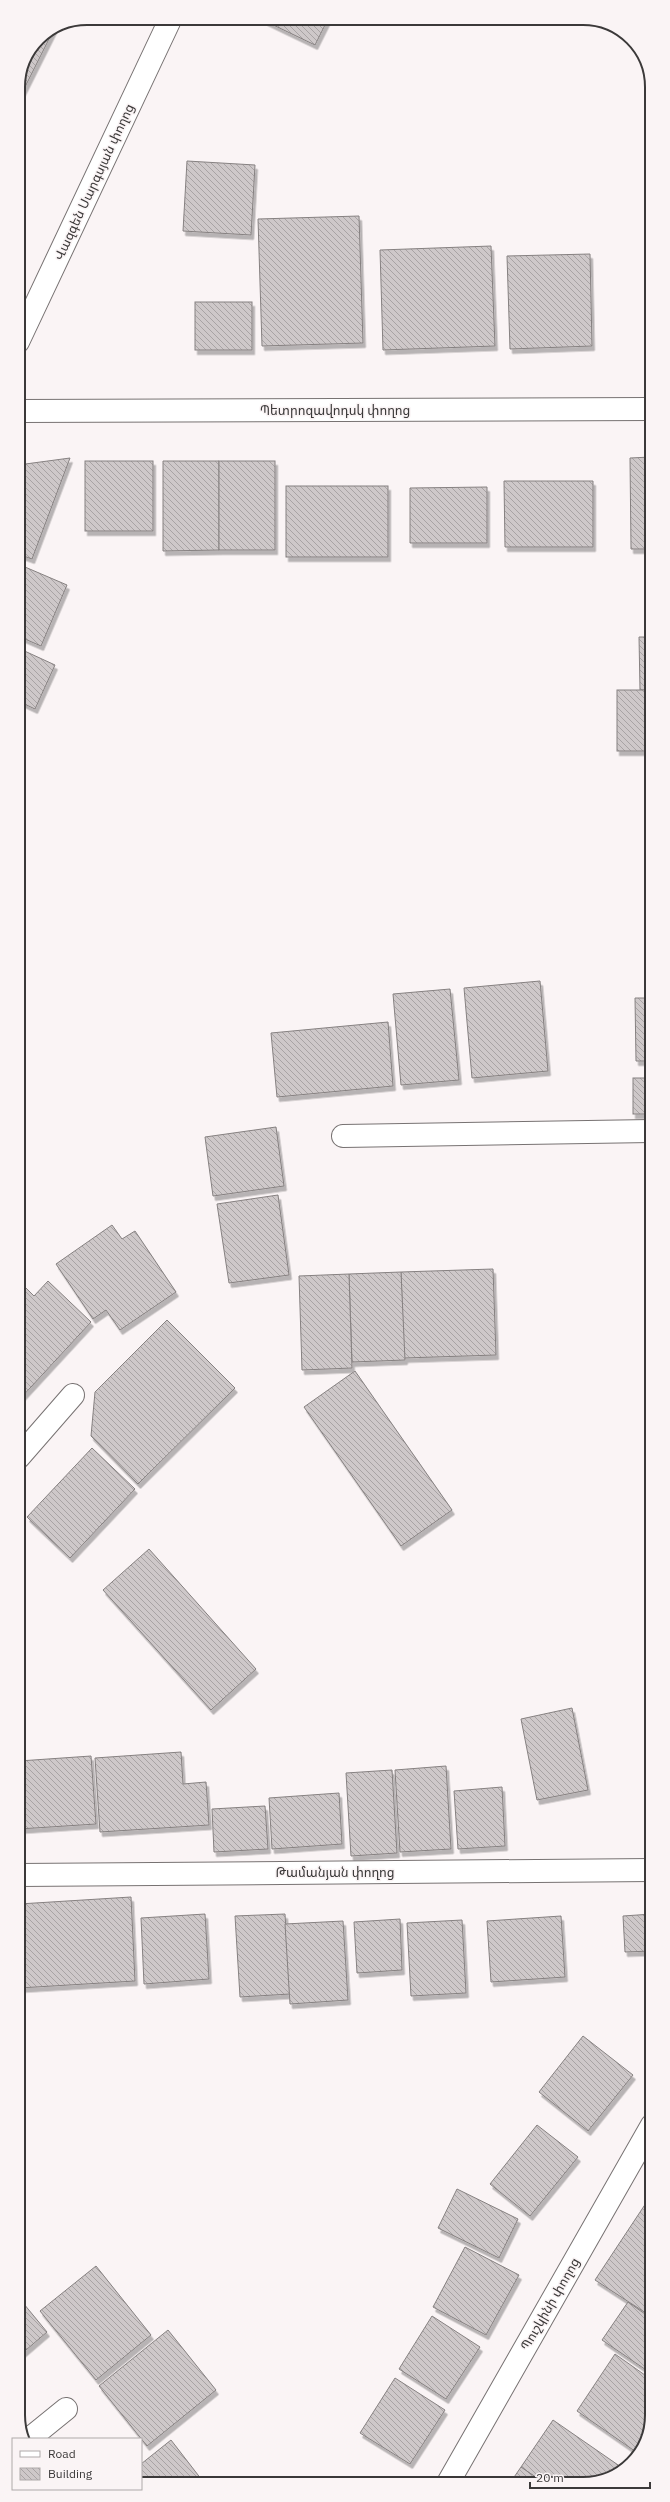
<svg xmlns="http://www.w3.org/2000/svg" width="670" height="2502" font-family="'IBM Plex Sans','Noto Sans Armenian',sans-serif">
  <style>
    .building { fill: url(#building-back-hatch); stroke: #868181; filter: url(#shadow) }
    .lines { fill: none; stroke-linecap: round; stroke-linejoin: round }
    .street-casing { stroke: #777272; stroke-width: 24 }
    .secondary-casing { stroke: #777272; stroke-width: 24 }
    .primary-casing { stroke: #777272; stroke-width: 24 }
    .street { stroke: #fff; stroke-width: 22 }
    .secondary { stroke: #fff; stroke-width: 22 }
    .primary { stroke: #fff; stroke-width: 22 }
    .labels { text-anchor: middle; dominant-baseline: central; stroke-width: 3; stroke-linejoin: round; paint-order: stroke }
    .street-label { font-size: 13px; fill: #3b3939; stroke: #faf4f5 }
    .rim { fill: none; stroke: #3b3939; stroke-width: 2 }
  </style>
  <defs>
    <pattern id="building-back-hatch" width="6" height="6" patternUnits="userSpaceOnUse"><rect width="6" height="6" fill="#cec8c9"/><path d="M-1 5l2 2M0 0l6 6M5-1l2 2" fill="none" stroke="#a8a3a4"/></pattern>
    <filter id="shadow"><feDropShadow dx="2.5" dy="4.5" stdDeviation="0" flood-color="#0004"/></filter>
  </defs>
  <rect width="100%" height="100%" fill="#faf4f5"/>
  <g class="building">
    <path d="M265,21H327L315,45Z"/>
    <path d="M53,28L54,29L18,101V87L23,60L38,38Z"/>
    <path d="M187,161L255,165L251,235L183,231Z"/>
    <path d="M359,216L363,343L262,346L258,219Z"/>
    <path d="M491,246L495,346L383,350L380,250Z"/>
    <path d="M590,254L592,346L510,349L507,256Z"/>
    <rect x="195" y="302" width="57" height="48"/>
    <path d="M651,457V549H631L630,458Z"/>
    <path d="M70,458L32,559L18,554V465Z"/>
    <rect x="85" y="461" width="68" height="70"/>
    <path d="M163,461H219V550L163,551Z"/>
    <rect x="219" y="461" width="56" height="89"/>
    <path d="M504,481H593V547H505Z"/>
    <rect x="286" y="486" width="102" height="71"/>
    <path d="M487,487V543H410V488Z"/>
    <path d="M18,564L67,585L41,646L18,636Z"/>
    <path d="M639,637H651V690H640Z"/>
    <path d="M18,648L55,665L35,709L18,701Z"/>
    <rect x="617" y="690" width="34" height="61"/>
    <path d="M540,981L548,1071L472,1078L464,988Z"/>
    <path d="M450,989L459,1080L401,1085L393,994Z"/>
    <path d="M635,998H651V1061H636Z"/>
    <path d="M388,1022L393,1086L277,1097L271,1033Z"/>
    <rect x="633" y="1078" width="18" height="36"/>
    <path d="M276,1127L284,1186L213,1196L205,1137Z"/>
    <path d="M278,1195L289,1275L229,1283L217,1204Z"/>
    <path d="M112,1225L122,1239L135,1231L176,1292L120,1330L106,1310L93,1319L56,1264Z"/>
    <path d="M493,1269L496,1355L404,1358L401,1272Z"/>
    <path d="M401,1272L405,1360L352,1362L349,1274Z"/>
    <path d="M349,1274L352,1368L302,1370L299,1276Z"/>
    <path d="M19,1281L34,1296L48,1281L91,1322L19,1400Z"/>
    <path d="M167,1320L235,1388L138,1484L91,1436L95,1392Z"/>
    <path d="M355,1371L452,1510L401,1546L304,1407Z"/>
    <path d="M92,1448L135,1489L70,1558L27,1517Z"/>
    <path d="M149,1549L256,1669L211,1710L103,1590Z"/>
    <path d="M572,1708L588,1790L537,1800L521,1719Z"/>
    <path d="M181,1752L183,1784L206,1782L209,1825L100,1832L95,1758Z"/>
    <path d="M91,1756L96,1824L19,1829V1761Z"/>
    <path d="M446,1766L451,1849L400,1852L395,1770Z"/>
    <path d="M392,1770L397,1853L351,1856L346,1773Z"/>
    <path d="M502,1787L505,1846L458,1849L454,1791Z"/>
    <path d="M339,1793L342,1844L272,1849L269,1798Z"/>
    <path d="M265,1806L268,1849L214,1852L212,1809Z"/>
    <path d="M131,1897L135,1981L19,1988V1904Z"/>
    <path d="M205,1914L209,1979L144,1984L141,1918Z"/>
    <path d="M285,1914L290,1994L240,1997L235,1916Z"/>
    <path d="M652,1914V1951L625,1952L623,1916Z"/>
    <path d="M561,1916L565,1977L491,1982L487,1921Z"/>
    <path d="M400,1919L402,1970L357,1973L354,1922Z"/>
    <path d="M462,1920L466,1993L411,1996L407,1923Z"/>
    <path d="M343,1921L348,2000L290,2004L285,1924Z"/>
    <path d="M583,2036L633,2075L588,2131L539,2092Z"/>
    <path d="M537,2125L578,2157L530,2216L490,2184Z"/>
    <path d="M457,2189L518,2219L499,2258L438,2228Z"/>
    <path d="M652,2194V2317L595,2280Z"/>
    <path d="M465,2247L519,2275L486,2335L433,2307Z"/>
    <path d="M96,2266L151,2335L96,2380L40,2311Z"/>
    <path d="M19,2298L47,2332L19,2356Z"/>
    <path d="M628,2302L652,2319V2374L602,2340Z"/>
    <path d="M432,2316L480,2347L446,2399L399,2369Z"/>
    <path d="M168,2330L216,2390L147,2446L99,2386Z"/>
    <path d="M615,2354L652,2380V2415L639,2454L577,2411Z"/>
    <path d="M395,2378L445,2410L410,2464L360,2433Z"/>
    <path d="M553,2420L621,2467L597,2483H544L521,2467Z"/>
    <path d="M171,2440L205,2484H141V2464Z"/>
    <path d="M521,2467L544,2483H510Z"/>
  </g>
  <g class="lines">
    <defs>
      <g id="street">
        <path d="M18,411L651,409"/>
        <path d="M343,1136L651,1131"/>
        <path d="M19,1457L73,1395"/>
        <path d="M29,2439L66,2409"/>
        <path d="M448,2483L652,2125"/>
      </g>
      <path id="secondary" d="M18,342L169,22"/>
      <path id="primary" d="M19,1875L652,1870"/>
    </defs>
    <use href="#street" class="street-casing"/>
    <use href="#secondary" class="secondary-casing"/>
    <use href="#primary" class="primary-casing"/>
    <use href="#street" class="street"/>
    <use href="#secondary" class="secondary"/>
    <use href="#primary" class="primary"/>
  </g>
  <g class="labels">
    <g class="street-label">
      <text transform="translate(94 182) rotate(-65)">Վազգեն Սարգսյան փողոց</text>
      <text x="335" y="410">Պետրոզավոդսկ փողոց</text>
      <text x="335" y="1872">Թամանյան փողոց</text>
      <text transform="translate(550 2304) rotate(-60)">Պուշկինի փողոց</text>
    </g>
  </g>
  <path d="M0 0H670V2502H0ZM87 25H583A62 62 0 0 1 645 87V2415A62 62 0 0 1 583 2477H87A62 62 0 0 1 25 2415V87A62 62 0 0 1 87 25Z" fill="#faf4f5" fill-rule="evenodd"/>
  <path class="rim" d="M87 25H583A62 62 0 0 1 645 87V2415A62 62 0 0 1 583 2477H87A62 62 0 0 1 25 2415V87A62 62 0 0 1 87 25Z"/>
  <rect x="12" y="2438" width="130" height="52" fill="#faf4f5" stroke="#aea9aa"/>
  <rect x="20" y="2451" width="20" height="6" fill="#ffffff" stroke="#aea9aa"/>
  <text x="48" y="2458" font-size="12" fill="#3b3939">Road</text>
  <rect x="20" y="2468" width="20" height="12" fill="url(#building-back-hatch)" stroke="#aea9aa"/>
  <text x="48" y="2478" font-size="12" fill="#3b3939">Building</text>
  <path d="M530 2482v6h120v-6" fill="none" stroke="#3b3939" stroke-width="2"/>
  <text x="536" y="2482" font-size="12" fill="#3b3939" stroke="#faf4f5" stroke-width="3" paint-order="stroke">20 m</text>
</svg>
